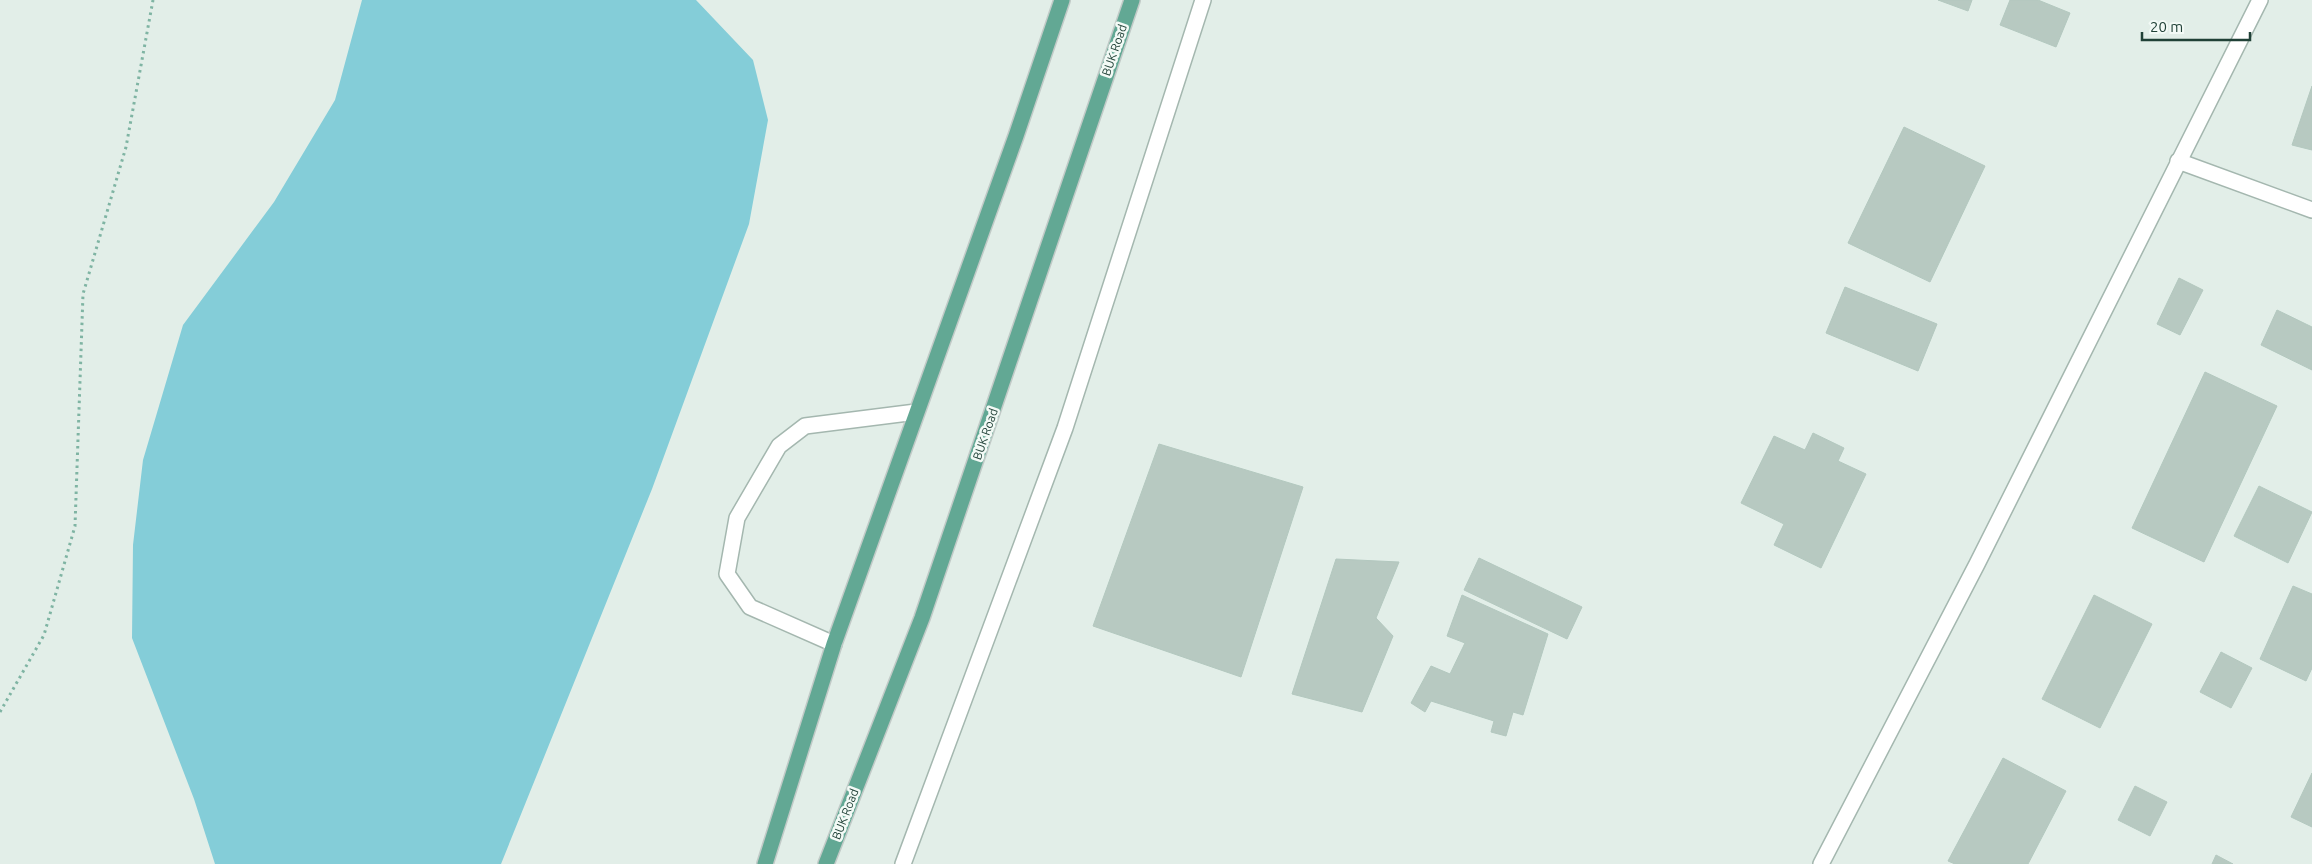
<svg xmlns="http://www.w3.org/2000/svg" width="2312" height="864" font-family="Ubuntu,sans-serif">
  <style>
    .water { fill: #84cdd8 }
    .building { fill: #b7c9c1; stroke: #b3c8bf }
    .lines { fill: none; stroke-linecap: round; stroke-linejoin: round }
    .service-casing { stroke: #a4b7af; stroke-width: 18 }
    .minor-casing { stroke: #a4b7af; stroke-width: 18 }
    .primary-casing { stroke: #c1cac7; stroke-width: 18 }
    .path { stroke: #7fb4a3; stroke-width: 3; stroke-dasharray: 2.5 4; stroke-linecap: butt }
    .service { stroke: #fff; stroke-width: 15 }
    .minor { stroke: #fff; stroke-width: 15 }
    .primary { stroke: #62a894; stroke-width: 15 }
    .labels { text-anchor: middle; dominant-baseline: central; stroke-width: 5; stroke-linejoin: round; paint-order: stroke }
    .street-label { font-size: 12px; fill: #204137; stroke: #f3faf6 }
  </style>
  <rect width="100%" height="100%" fill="#e2eee8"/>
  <path class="water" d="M362,0H696L753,60L768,120L749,224L652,489L501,864H215L194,799L132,638L133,545L143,460L183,325L274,202L335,100Z"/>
  <g class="building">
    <path d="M1938,0H1972L1968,11Z"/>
    <path d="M2010,0H2038L2070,13L2056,47L2000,25Z"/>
    <path d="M2312,86V150L2292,145Z"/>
    <path d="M1904,127L1985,166L1930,282L1848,243Z"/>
    <path d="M2179,278L2203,290L2180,335L2157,324Z"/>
    <path d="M1845,287L1937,324L1918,371L1826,333Z"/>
    <path d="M2277,310L2312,327V370L2261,345Z"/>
    <path d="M2205,372L2277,406L2204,562L2132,528Z"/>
    <path d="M1813,433L1844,448L1838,461L1866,474L1821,568L1774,545L1784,524L1741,503L1774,436L1805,450Z"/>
    <path d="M1159,444L1303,487L1241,677L1093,626Z"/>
    <path d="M2259,486L2312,512L2288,563L2234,536Z"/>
    <path d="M1479,558L1582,607L1567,639L1464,590Z"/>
    <path d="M1336,559L1399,562L1376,618L1393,636L1362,712L1292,694Z"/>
    <path d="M2293,586L2312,594V668L2306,681L2260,659Z"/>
    <path d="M1462,595L1548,634L1523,715L1513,712L1506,736L1491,732L1494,721L1431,701L1425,712L1411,703L1431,666L1450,674L1465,643L1447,636Z"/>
    <path d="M2094,595L2152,624L2100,728L2042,699Z"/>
    <path d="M2221,652L2252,668L2231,708L2200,692Z"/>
    <path d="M2003,758L2066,791L2028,864H1955L1948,861Z"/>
    <path d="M2312,773V827L2291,817Z"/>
    <path d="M2135,786L2167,802L2150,836L2118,820Z"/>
    <path d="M2216,855L2233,864H2212Z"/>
  </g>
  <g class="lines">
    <defs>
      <g id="service">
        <path d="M834,644L750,607L727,574L737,518L779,446L805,426L916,412"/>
        <path d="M903,864L1065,428L1203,0"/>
      </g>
      <g id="minor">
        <path d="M2178,161L2312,210"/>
        <path d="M1821,864L1977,564L2260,0"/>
      </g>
      <g id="primary">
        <path d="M765,864L834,644L1016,136L1062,0"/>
        <path d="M826,864L922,618L1132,0"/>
      </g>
    </defs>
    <use href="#service" class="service-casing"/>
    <use href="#minor" class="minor-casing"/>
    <use href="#primary" class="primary-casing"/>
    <path class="path" d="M0,712L44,635L75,526L83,294L126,147L153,0"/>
    <use href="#service" class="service"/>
    <use href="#minor" class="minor"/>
    <use href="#primary" class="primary"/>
  </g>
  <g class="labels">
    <g class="street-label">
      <text transform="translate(1114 50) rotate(-71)">BUK Road</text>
      <text transform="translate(985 434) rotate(-71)">BUK Road</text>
      <text transform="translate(845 814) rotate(-69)">BUK Road</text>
    </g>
  </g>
  <path d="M2142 32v8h108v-8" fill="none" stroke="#204137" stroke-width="2.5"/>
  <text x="2150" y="32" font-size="15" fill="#204137" stroke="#f3faf6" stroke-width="4" paint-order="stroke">20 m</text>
</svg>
